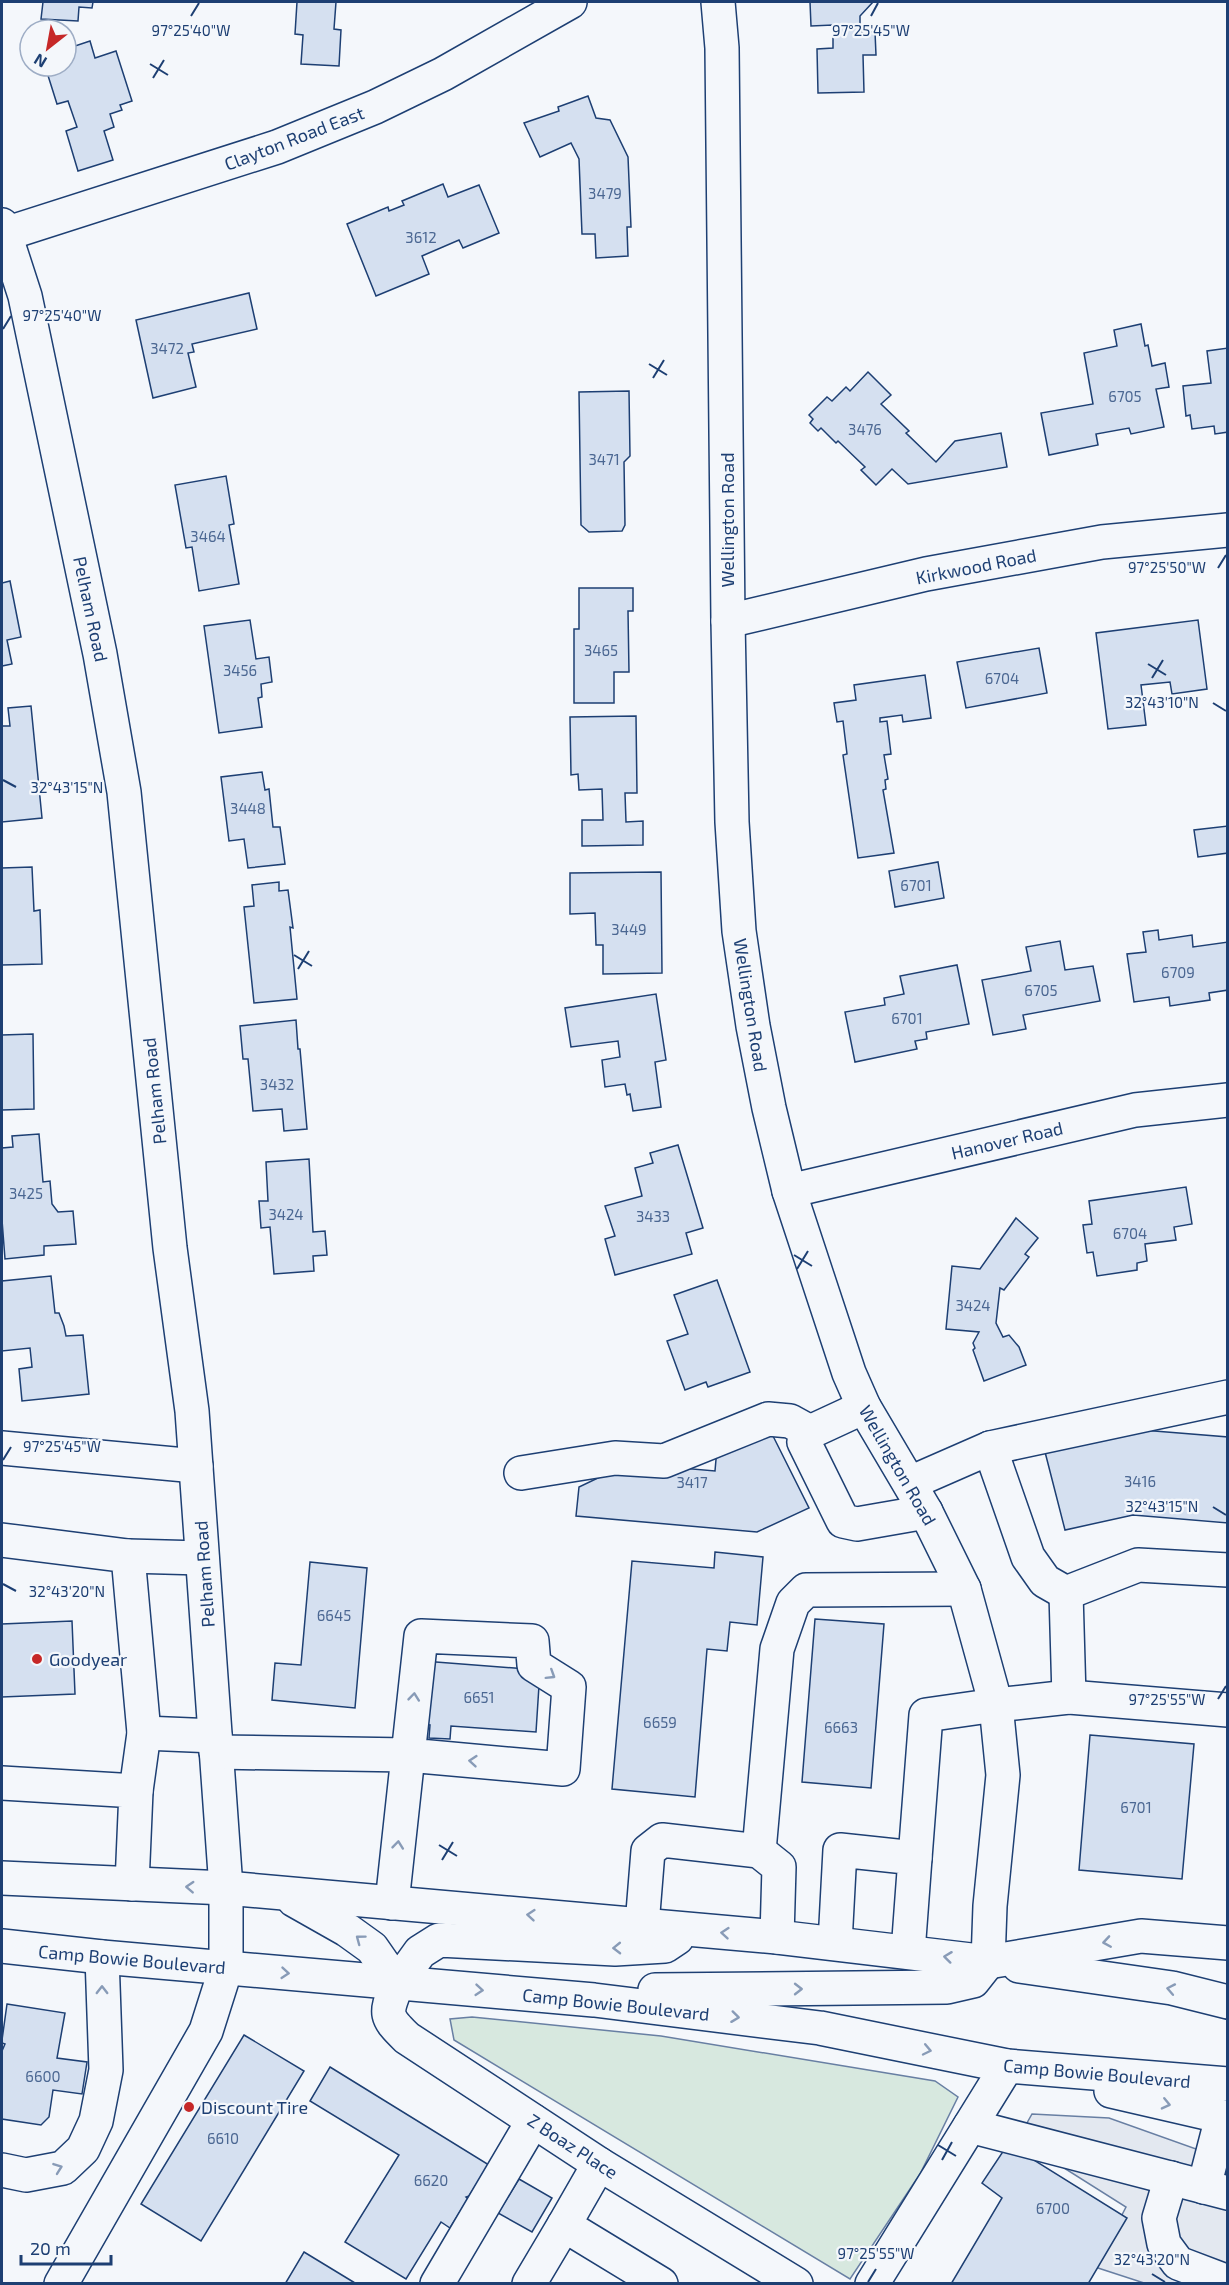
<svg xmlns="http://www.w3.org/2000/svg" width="1229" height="2285" font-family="'Exo 2',sans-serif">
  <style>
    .green { fill: #d7e8df; stroke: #687fa3; stroke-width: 1.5 }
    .parking { fill: #e3e8f0; stroke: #687fa3; stroke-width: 1.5 }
    .building { fill: #d5e0f0; stroke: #1d3f73; stroke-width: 1.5 }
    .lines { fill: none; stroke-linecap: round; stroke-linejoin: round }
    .minor-casing { stroke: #1d3f73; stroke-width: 36 }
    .major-casing { stroke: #1d3f73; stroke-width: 36 }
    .minor { stroke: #f4f7fb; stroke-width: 33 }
    .major { stroke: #f4f7fb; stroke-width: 33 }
    .oneway { stroke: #889bb7 }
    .ticks { fill: none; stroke: #1d3f73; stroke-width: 2 }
    .poi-dot { fill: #c62828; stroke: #f4f7fb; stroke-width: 2 }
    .labels { text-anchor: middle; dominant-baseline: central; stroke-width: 4.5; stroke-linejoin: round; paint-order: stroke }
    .number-label { font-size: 15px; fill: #4b6792 }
    .street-label { font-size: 18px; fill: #1d3f73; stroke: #f4f7fb }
    .poi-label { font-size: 18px; fill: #1d3f73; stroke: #f4f7fb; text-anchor: start }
    .ticks-label { font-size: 15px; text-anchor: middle; fill: #1d3f73; stroke: #f4f7fb; stroke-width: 4.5; stroke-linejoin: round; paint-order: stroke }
  </style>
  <rect width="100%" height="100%" fill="#f4f7fb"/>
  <path class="green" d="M472,2017L661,2036L935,2081L958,2097L920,2174L850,2279L454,2040L450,2019Z"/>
  <path class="parking" d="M1032,2114L1109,2118L1227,2160V2283H1144L1095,2267L1126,2207L1018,2139Z"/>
  <g class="building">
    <path d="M43,2H93L92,8L79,7L78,21L41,19Z"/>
    <path d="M297,2H336L334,29L341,30L339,66L301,64L303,35L295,34Z"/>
    <path d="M810,2H873L860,16V32H875L876,55H863L864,92L818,93L817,49L833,48V25L811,26Z"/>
    <path d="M90,41L95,58L116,51L132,101L120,105L122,110L110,114L114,127L104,131L113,160L78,171L66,131L77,127L68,101L57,104L45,66H66V49Z"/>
    <path d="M588,96L596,118L610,120L628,157L631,227H627L628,256L596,258L595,234H582L579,159L571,143L540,157L524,123L559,111L558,107Z"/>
    <path d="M443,184L448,197L479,185L499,233L463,248L459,240L422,256L429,274L376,296L347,224L388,207L389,211L404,205L402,201Z"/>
    <path d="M249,293L257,329L192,344L194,352L188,353L196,387L153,398L136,320Z"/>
    <path d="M1141,324L1145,346L1148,345L1152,366L1165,363L1169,387L1156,389L1164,427L1131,434L1129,428L1096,434L1098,445L1049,455L1041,413L1093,404L1084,353L1117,346L1114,330Z"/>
    <path d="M1228,348V432L1215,434L1214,426L1192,429L1190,415L1186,416L1183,386L1211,383L1207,351Z"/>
    <path d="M868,372L891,395L881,404L909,431L906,433L936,462L955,441L1001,433L1007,467L908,484L892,469L876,485L861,470L865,467L838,441L836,443L821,428L818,431L810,423L813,419L809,415L827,397L832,401L846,387L850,391Z"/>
    <path d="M629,391L630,456L624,462L625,525L622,531L589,532L581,525L579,392Z"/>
    <path d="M226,476L234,524L229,525L239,584L199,591L192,547L186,548L175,485Z"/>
    <path d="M10,581L21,637L7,640L12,664L2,666V583Z"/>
    <path d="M579,588H633V611H628L629,672H614V703H574V629H579Z"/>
    <path d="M250,620L256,659L269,657L272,682L261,684L262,697L258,698L262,727L219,733L204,626Z"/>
    <path d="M1198,620L1207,689L1172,694L1170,682L1141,685L1146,725L1108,729L1096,633Z"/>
    <path d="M1039,648L1047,693L966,708L957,662Z"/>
    <path d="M925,675L931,718L903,722L902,715L880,718V722L887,721L891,754L884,755L888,779L885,780L886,789L883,790L894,853L858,858L843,755L847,754L843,721L837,722L834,703L856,700L854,685Z"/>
    <path d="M31,706L42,818L2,822V726H10L8,708Z"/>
    <path d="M636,716L637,793H625L626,822L643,821V845L582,846V820H603L602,789L579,790L578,774L571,775L570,717Z"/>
    <path d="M262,772L265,790L269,789L273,827H280L285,864L248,868L244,839L229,841L221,777Z"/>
    <path d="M1228,826V853L1198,857L1194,830Z"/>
    <path d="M938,862L944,898L895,907L889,871Z"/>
    <path d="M32,867L34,911L40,910L42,964L2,965V868Z"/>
    <path d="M661,872L662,973L603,974V945H596L595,913L570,914V873Z"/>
    <path d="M279,882V891L288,890L293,928L290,927L297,999L254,1003L244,907L254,906L252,885Z"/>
    <path d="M1158,930L1159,940L1192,935L1193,947L1228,942V990L1209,993L1210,1000L1170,1006L1169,997L1134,1002L1127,954L1146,952L1143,932Z"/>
    <path d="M1060,941L1065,970L1093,966L1100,1001L1023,1015L1026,1029L993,1035L982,980L1031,971L1026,947Z"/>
    <path d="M957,965L969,1024L926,1032L927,1039L915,1041L917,1049L855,1062L845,1012L885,1005L884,998L904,994L900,976Z"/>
    <path d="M656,994L666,1060L655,1062L661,1107L633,1111L630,1094L627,1095L625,1084L605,1087L602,1060L620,1057L618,1041L571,1047L565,1008Z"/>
    <path d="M296,1020L298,1049H300L307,1129L284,1131L282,1109L253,1111L248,1059H243L240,1026Z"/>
    <path d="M33,1034L34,1109L2,1110V1035Z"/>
    <path d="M39,1134L43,1182L50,1181L52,1204L58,1212L73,1211L76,1244L44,1246V1255L5,1259L2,1220V1148L13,1147L12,1136Z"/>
    <path d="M678,1145L703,1228L686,1233L692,1254L615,1275L605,1239L615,1236L605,1206L642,1196L635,1168L653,1163L650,1153Z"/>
    <path d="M309,1159L313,1232L325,1231L327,1255L313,1256L314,1271L274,1274L270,1227L261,1228L259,1201H268L266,1162Z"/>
    <path d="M1186,1187L1192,1224L1174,1227L1176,1240L1145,1244L1147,1261L1137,1263V1270L1097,1276L1093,1252L1087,1253L1083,1225L1092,1224L1089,1201Z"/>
    <path d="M1016,1218L1038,1238L1025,1254L1029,1257L1004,1290L1000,1288L996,1323L1003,1337L1009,1335L1019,1347L1026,1365L984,1381L973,1350L975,1348L973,1343L979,1332L946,1329L952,1266L980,1269Z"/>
    <path d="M51,1276L55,1313H59L64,1326L66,1336L83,1335L89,1394L22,1401L19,1369L32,1367L30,1348L2,1351V1281Z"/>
    <path d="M717,1280L750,1372L708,1387L706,1382L685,1390L667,1341L688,1334L674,1295Z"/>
    <path d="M768,1426L809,1508L757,1532L576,1516L579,1487L600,1477L601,1461L715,1471L717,1448Z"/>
    <path d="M1142,1430L1228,1437V1523L1133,1515L1065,1530L1044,1448Z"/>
    <path d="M715,1552L763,1557L757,1625L730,1622L727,1651L707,1649L695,1797L612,1789L632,1561L714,1568Z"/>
    <path d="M310,1562L367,1568L355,1708L272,1700L275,1663L301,1665Z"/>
    <path d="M815,1619L884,1624L871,1788L802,1782Z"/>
    <path d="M72,1621L75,1694L2,1697V1624Z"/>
    <path d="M423,1661L540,1670L536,1732L451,1726L450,1739L429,1738L430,1725L418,1724Z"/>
    <path d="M1090,1735L1194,1744L1182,1879L1079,1870Z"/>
    <path d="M7,2004L65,2013L57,2058L87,2062L82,2094L53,2090L49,2117L41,2125L2,2119V2051L5,2044L2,2043V2040Z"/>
    <path d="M244,2035L304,2071L201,2241L141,2204Z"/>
    <path d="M330,2067L489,2165L469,2196L466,2197L468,2199L450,2228L441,2222L406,2279L345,2242L399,2155L310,2101Z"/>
    <path d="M1008,2144L1127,2218L1088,2284H951L1002,2198L982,2183Z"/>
    <path d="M519,2179L552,2198L532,2232L498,2213Z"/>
    <path d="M304,2252L355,2283L354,2284H285Z"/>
  </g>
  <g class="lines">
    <defs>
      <g id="minor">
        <path d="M718,2L722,48L728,621L732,822L739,931L753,1026L769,1108L789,1191L849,1373L864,1407L926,1512L964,1589L996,1705L1003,1775L990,1906L988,1962"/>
        <path d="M2,225L25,296L100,654L124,792L170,1248L192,1411L226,1888V1968L206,2031L61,2284"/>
        <path d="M2,235L277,147L375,107L443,74L570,2"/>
        <path d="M728,621L926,574L1102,542L1228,530"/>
        <path d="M789,1191L1135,1110L1228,1100"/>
        <path d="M864,1407L810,1432L804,1442L843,1521L857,1524L926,1512"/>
        <path d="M2,1448L196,1466"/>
        <path d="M990,1448L1228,1397"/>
        <path d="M521,1473L615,1458L664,1461L768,1419L790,1421L810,1432"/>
        <path d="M910,1483L990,1448L1028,1557L1045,1581L1066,1593L1138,1565L1228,1570"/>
        <path d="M2,1540L128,1556L144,1733L136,1791"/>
        <path d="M128,1556L202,1558"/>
        <path d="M1066,1593L1069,1697"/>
        <path d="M144,1733L215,1736"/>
        <path d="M216,1752L408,1755L563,1769L569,1687L534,1665L532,1641L421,1636C411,1725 401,1814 392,1903"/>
        <path d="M2,1783L136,1791L132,1884"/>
        <path d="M759,1851L777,1649L793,1603L806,1590L964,1589"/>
        <path d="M915,1858L926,1715L996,1705L1069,1697L1228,1710"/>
        <path d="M642,1925L648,1851L662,1840L759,1851L779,1867L777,1937"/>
        <path d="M835,1943L840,1850L915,1858L908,1952"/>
        <path d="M397,1984C386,2013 383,2015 407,2038L599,2164L796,2284"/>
        <path d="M970,2126L1228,2193"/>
        <path d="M599,2164L564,2225L661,2284"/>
        <path d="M2,2170L26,2175L63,2168L83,2149L96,2121L106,2070L102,1957"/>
        <path d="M1171,2178L1159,2218L1164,2244L1178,2263L1228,2282"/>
        <path d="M1204,2187L1222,2117"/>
        <path d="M437,2284L533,2121"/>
        <path d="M529,2284L564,2225"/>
        <path d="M872,2284L1007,2066"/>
      </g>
      <g id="major">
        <path d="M2,1878L226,1888L777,1937L988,1962L1141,1936L1228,1943"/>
        <path d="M294,1900L347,1930L372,1948L397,1984L420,1952L439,1940L615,1949L665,1946L677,1938"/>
        <path d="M2,1946L102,1957L594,2000L820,2028L1007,2066L1228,2084"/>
        <path d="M1019,1966L1172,1988L1228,2002"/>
        <path d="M655,1990L947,1987L973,1981L988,1962"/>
        <path d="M1111,2091L1228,2118"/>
      </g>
    </defs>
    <use href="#minor" class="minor-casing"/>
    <use href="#major" class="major-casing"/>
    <use href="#minor" class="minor"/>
    <use href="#major" class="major"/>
  </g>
  <defs><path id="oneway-chevron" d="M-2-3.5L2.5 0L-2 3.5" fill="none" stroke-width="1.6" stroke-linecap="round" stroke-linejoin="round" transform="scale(1.5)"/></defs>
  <g class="oneway">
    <use href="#oneway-chevron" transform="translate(551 1675) rotate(32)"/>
    <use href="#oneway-chevron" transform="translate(414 1697) rotate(-84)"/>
    <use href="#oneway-chevron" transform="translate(473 1761) rotate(-175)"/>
    <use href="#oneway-chevron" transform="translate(398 1845) rotate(-84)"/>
    <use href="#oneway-chevron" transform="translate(190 1887) rotate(-177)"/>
    <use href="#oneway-chevron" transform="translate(531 1915) rotate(-175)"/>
    <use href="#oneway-chevron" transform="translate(725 1933) rotate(-175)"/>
    <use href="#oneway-chevron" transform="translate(360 1939) rotate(-143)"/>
    <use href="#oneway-chevron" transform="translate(1107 1942) rotate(171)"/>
    <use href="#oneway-chevron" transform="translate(617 1948) rotate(179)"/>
    <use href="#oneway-chevron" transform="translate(948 1957) rotate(-173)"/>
    <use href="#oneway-chevron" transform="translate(285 1973) rotate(5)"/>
    <use href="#oneway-chevron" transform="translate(798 1989)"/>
    <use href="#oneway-chevron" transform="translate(1171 1989) rotate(-169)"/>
    <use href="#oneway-chevron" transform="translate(102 1990) rotate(-90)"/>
    <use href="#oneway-chevron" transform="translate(479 1990) rotate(5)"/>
    <use href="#oneway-chevron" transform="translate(735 2017) rotate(7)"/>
    <use href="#oneway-chevron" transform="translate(927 2050) rotate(12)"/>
    <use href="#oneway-chevron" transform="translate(1166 2104) rotate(13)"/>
    <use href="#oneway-chevron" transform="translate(58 2168) rotate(-20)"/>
  </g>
  <path class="ticks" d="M191,16L199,3M871,16L878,3M150,64L168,75M153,78L164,60M3,329L11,316M649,364L667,375M653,378L664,360M1218,568L1226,555M1148,664L1166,675M1152,678L1163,660M1213,703L1226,711M3,780L16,787M294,955L312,966M298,969L309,951M794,1255L812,1266M797,1269L808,1251M3,1460L11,1447M1213,1507L1226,1515M3,1584L16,1591M1218,1699L1226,1686M439,1845L457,1856M442,1860L453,1842M938,2145L956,2156M942,2160L952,2142M1152,2274L1165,2282M868,2282L876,2269"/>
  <g class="poi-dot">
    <circle cx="37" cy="1659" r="6"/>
    <circle cx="189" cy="2107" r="6"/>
  </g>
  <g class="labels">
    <g class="number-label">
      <text x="605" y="193">3479</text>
      <text x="421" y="237">3612</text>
      <text x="167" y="348">3472</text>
      <text x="1125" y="396">6705</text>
      <text x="865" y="429">3476</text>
      <text x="604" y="459">3471</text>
      <text x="208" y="536">3464</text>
      <text x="601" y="650">3465</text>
      <text x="240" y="670">3456</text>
      <text x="1002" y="678">6704</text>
      <text x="248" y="808">3448</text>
      <text x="916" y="885">6701</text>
      <text x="629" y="929">3449</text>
      <text x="1178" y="972">6709</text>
      <text x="1041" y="990">6705</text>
      <text x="907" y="1018">6701</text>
      <text x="277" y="1084">3432</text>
      <text x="26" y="1193">3425</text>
      <text x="286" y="1214">3424</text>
      <text x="653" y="1216">3433</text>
      <text x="1130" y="1233">6704</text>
      <text x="973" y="1305">3424</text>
      <text x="1140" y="1481">3416</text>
      <text x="692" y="1482">3417</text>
      <text x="334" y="1615">6645</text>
      <text x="479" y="1697">6651</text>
      <text x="660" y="1722">6659</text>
      <text x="841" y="1727">6663</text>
      <text x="1136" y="1807">6701</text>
      <text x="43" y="2076">6600</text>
      <text x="223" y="2138">6610</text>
      <text x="431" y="2180">6620</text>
      <text x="1053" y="2208">6700</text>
    </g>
    <g class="street-label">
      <text transform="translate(294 138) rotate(-21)">Clayton Road East</text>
      <text transform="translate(727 520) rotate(-90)">Wellington Road</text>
      <text transform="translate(976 566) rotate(-11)">Kirkwood Road</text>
      <text transform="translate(91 609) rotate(78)">Pelham Road</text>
      <text transform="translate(751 1005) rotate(81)">Wellington Road</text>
      <text transform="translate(154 1091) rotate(-96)">Pelham Road</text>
      <text transform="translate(1007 1140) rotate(-13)">Hanover Road</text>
      <text transform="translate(898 1465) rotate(60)">Wellington Road</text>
      <text transform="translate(204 1574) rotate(-94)">Pelham Road</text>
      <text transform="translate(132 1959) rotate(5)">Camp Bowie Boulevard</text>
      <text transform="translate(616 2004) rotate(6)">Camp Bowie Boulevard</text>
      <text transform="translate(1097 2073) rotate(5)">Camp Bowie Boulevard</text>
      <text transform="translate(573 2146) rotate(33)">Z Boaz Place</text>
    </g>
    <g class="poi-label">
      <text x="49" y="1659">Goodyear</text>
      <text x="201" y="2107">Discount Tire</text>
    </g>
  </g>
  <g class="ticks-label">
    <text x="191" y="36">97°25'40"W</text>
    <text x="871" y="36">97°25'45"W</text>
    <text x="62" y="321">97°25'40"W</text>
    <text x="1167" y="573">97°25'50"W</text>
    <text x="1162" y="708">32°43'10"N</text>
    <text x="67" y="793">32°43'15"N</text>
    <text x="62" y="1452">97°25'45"W</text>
    <text x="1162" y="1512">32°43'15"N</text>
    <text x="67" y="1597">32°43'20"N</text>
    <text x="1167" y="1705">97°25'55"W</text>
    <text x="876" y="2259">97°25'55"W</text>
    <text x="1152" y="2265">32°43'20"N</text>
  </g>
  <rect width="1229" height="2285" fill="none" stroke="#1d3f73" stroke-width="6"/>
  <g transform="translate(48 48) rotate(211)"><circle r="28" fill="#f4f7fb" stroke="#9eadc5" stroke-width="1.5"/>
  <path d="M0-4.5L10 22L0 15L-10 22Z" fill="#c62828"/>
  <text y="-9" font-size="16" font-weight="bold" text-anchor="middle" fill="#1d3f73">N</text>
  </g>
  <path d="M21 2255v9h90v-9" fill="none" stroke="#1d3f73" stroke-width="3"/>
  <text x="30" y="2255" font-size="18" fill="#1d3f73" stroke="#f4f7fb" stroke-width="4.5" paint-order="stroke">20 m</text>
</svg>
